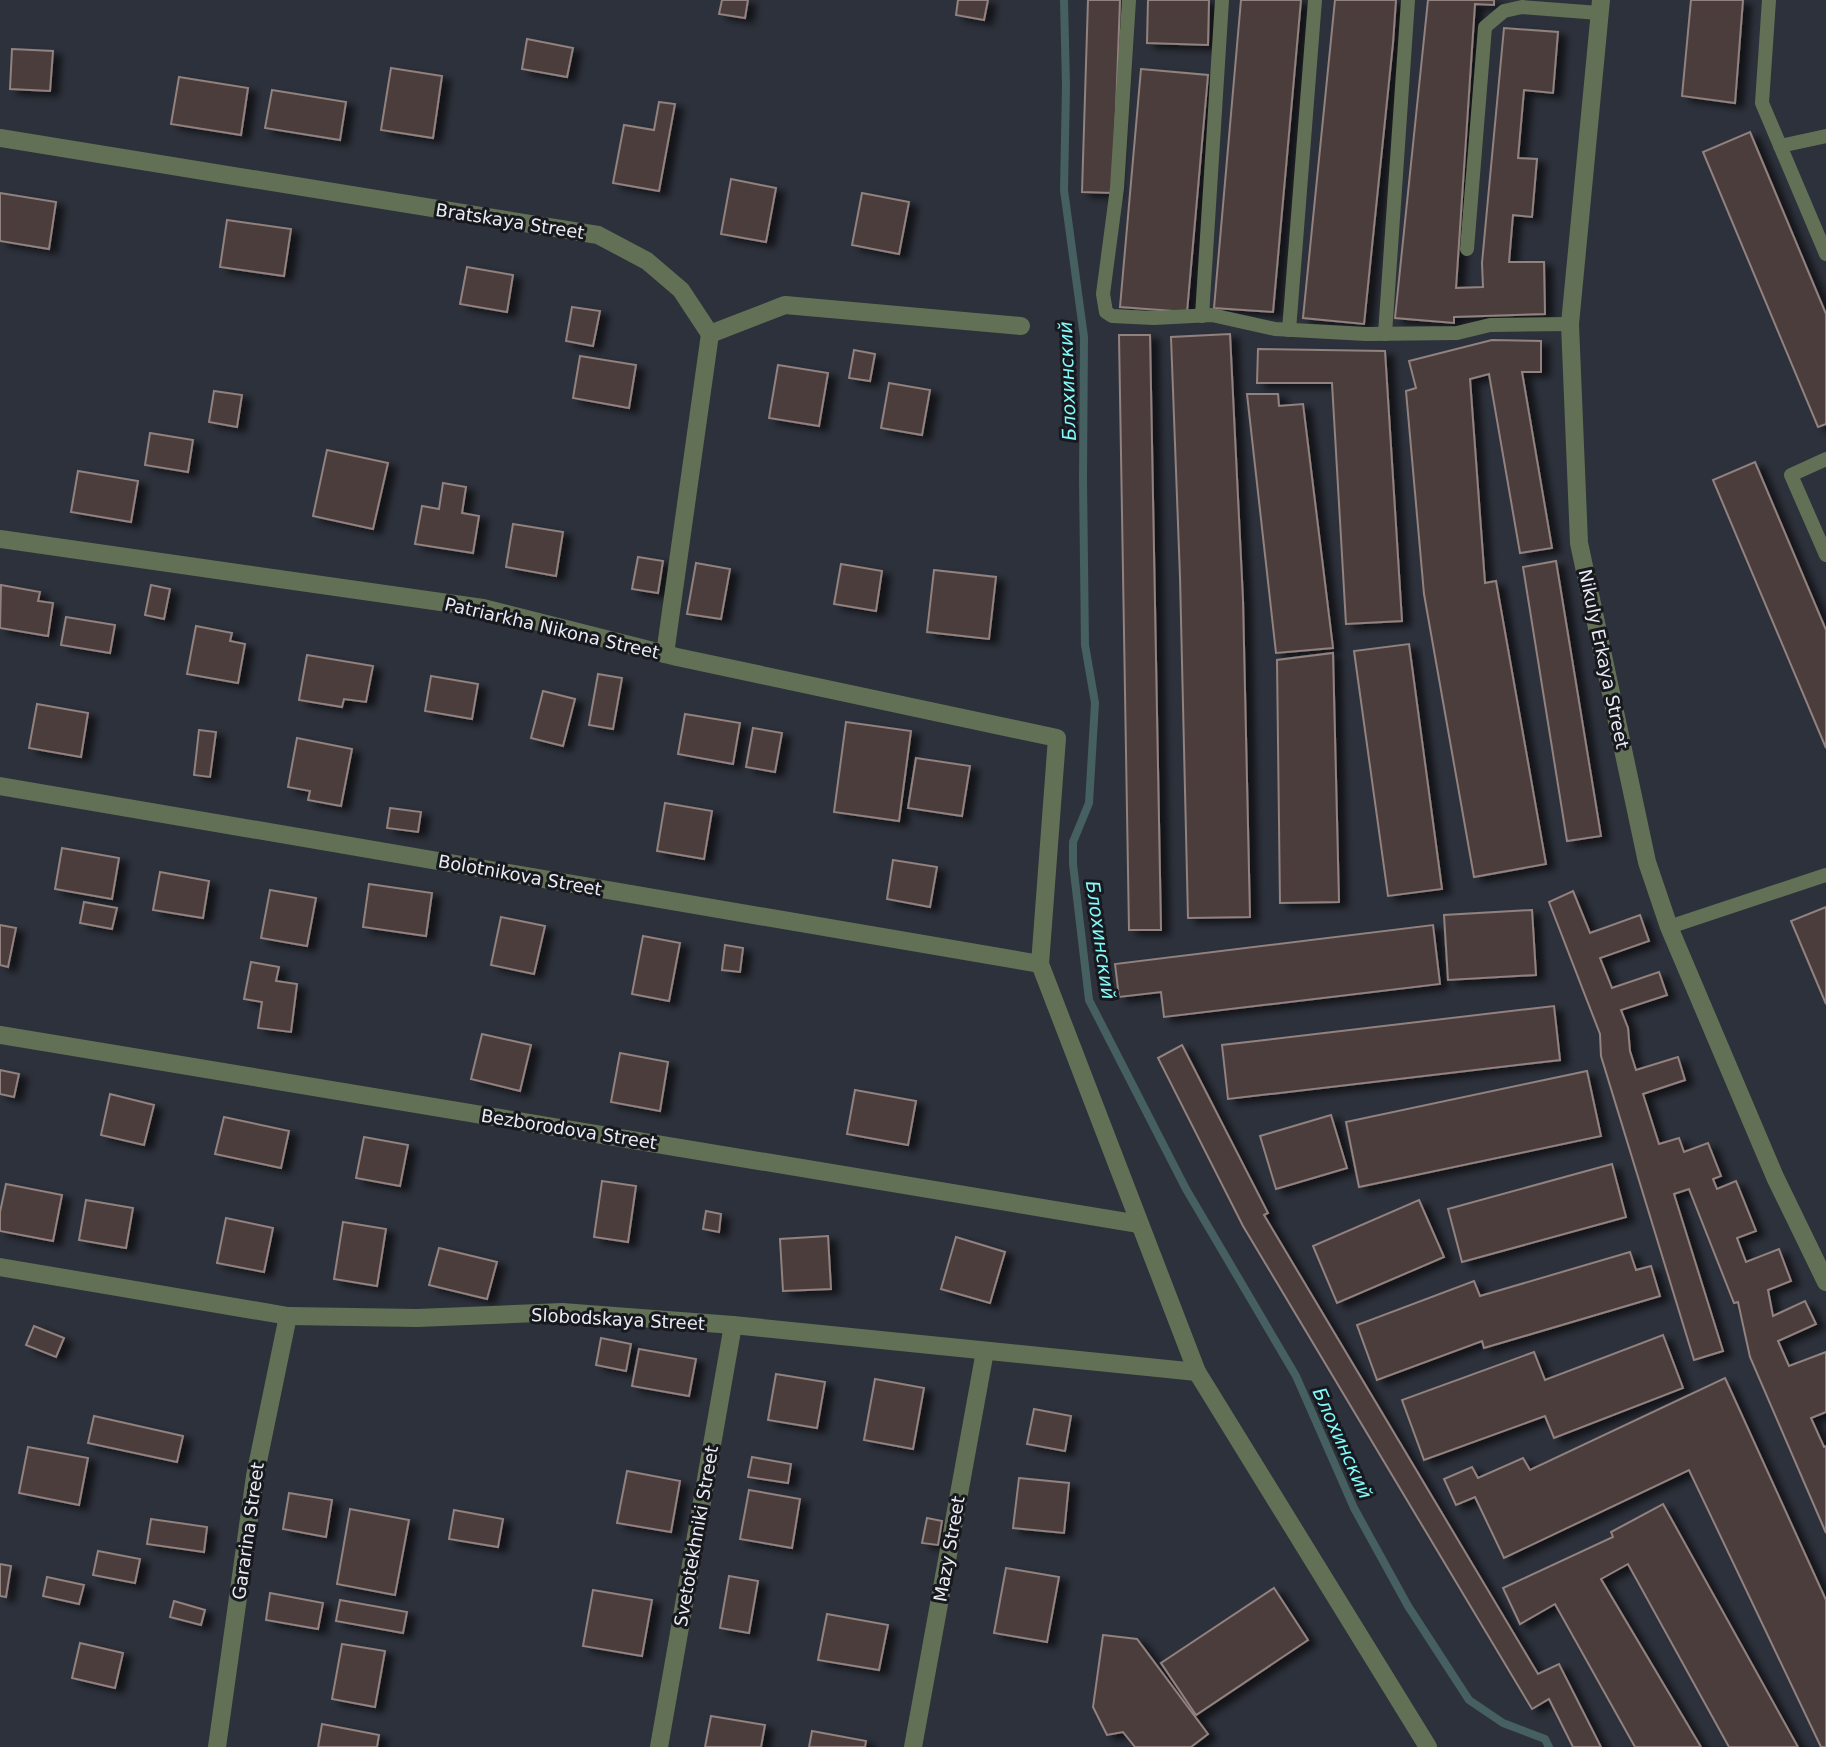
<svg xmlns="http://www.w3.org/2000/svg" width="1826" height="1747" font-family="'DejaVu Sans',sans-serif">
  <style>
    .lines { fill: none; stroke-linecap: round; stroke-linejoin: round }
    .stream { stroke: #465f61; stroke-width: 8 }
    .building { fill: #4b3d3b; stroke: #91817f; stroke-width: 2; filter: url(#shadow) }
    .service { stroke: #627155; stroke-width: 14 }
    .minor { stroke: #627155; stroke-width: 18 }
    .labels { text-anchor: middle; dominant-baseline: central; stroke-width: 6; stroke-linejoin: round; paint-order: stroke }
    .street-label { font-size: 18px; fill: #eaecf3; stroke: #17191e }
    .water-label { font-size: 19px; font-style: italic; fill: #82f9fa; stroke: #17191e }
  </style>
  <defs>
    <filter id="shadow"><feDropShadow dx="8" dy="4.5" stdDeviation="3.5" flood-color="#0009"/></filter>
  </defs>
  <rect width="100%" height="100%" fill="#2d313b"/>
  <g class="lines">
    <path class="stream" d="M1064,0L1066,86L1064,190L1084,337L1083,479L1085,645L1095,703L1089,803L1073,842V864L1089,1000L1186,1189L1296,1376L1354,1508L1408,1606L1469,1700L1503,1723L1545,1739L1549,1747"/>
  </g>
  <g class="building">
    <path d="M722,0H748L745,18L719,14Z"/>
    <path d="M958,0H988L984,20L956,15Z"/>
    <path d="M1088,0H1120L1113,193L1082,192Z"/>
    <path d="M1148,0H1209L1208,45L1147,43Z"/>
    <path d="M1241,0H1301L1273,312L1214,308Z"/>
    <path d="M1335,0H1396L1393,43L1364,324L1303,318Z"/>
    <path d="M1428,0H1494V5L1475,4L1456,288L1483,287L1482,263L1504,28L1558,32L1553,93L1524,90L1518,158L1537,159L1532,217L1513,215L1509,262H1544L1545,314L1454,317V323L1395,318Z"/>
    <path d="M1691,0H1743L1735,103L1682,96Z"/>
    <path d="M527,39L573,48L567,77L522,69Z"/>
    <path d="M12,49L53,51L50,91L10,89Z"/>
    <path d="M391,68L442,76L433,138L381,130Z"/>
    <path d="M1141,69L1208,75L1187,312L1120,307Z"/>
    <path d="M179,77L248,88L241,135L171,124Z"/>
    <path d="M272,90L346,102L340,140L265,128Z"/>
    <path d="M659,102L675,104L659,191L613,183L624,125L654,130Z"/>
    <path d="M1750,132L1826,314V424L1818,427L1703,152Z"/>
    <path d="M731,179L776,188L766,242L721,234Z"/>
    <path d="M0,193L56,202L49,249L0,241Z"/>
    <path d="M862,193L909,202L899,254L852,245Z"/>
    <path d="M227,220L291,229L284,276L220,267Z"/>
    <path d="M467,267L513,275L507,312L460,304Z"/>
    <path d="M572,307L600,311L593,346L566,341Z"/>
    <path d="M1230,334L1243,600L1250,917L1188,918L1180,577L1171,337Z"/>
    <path d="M1119,335H1150L1161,930H1129Z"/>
    <path d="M1492,340L1541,341V372H1522L1552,548L1520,553L1489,374L1470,379L1485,583L1496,581L1546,864L1474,877L1424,594L1406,391L1416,388L1409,361Z"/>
    <path d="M1258,349L1385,351L1402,621L1346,624L1332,383H1257Z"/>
    <path d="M854,350L875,354L870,381L849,378Z"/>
    <path d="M580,356L636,365L629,408L573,398Z"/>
    <path d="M778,365L828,373L819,426L769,418Z"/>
    <path d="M889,383L930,390L922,435L881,428Z"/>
    <path d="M214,391L242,395L237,427L209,422Z"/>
    <path d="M1247,394H1278L1279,406L1303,404L1333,648L1276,653Z"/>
    <path d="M150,433L193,440L188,472L145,465Z"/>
    <path d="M327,450L388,463L373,529L313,516Z"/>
    <path d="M1755,462L1826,630V748L1713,480Z"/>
    <path d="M78,471L138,481L131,522L71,512Z"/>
    <path d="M443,483L466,487L462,513L479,516L473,553L415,544L422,506L439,509Z"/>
    <path d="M513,524L563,532L556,576L506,567Z"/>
    <path d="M638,557L663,561L658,593L632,589Z"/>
    <path d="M1556,561L1601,836L1567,841L1523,567Z"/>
    <path d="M696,563L730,569L721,619L687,614Z"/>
    <path d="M841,564L882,571L876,611L834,604Z"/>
    <path d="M934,570L996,577L989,639L927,632Z"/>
    <path d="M1,585L40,592L38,601L53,603L48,636L0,628Z"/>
    <path d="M151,585L170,589L164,619L145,615Z"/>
    <path d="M66,617L115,625L110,653L61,645Z"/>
    <path d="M196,626L232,633L230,641L245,644L238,683L187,674Z"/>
    <path d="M1409,644L1442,889L1388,896L1354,651Z"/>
    <path d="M1333,653L1339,902L1280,903L1277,660Z"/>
    <path d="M307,655L373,666L366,702L344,699L342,707L299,700Z"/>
    <path d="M598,674L622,678L613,729L589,725Z"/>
    <path d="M431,676L478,684L472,719L425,711Z"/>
    <path d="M543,691L575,699L563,746L531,738Z"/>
    <path d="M37,704L88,713L81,757L29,748Z"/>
    <path d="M685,714L740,723L733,764L678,754Z"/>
    <path d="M846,722L911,731L899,821L834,812Z"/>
    <path d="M753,728L782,733L775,772L746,767Z"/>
    <path d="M199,730L216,732L210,777L194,775Z"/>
    <path d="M297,738L352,749L341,806L308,800L310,791L288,787Z"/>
    <path d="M916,758L970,766L962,816L908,808Z"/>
    <path d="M665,803L712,811L704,859L657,851Z"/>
    <path d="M390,808L421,812L418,832L387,828Z"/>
    <path d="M62,848L119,858L112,899L55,889Z"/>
    <path d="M893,860L937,867L930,907L887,899Z"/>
    <path d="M160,872L209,881L203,918L153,910Z"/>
    <path d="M369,884L432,893L426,936L363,927Z"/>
    <path d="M270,890L316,898L307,946L261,938Z"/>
    <path d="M1573,891L1590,933L1640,915L1649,941L1600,958L1612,988L1659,972L1667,995L1621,1010L1628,1028L1630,1051L1636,1070L1678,1057L1685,1080L1643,1094L1659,1144L1679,1138L1684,1152L1708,1143L1721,1176L1713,1179L1717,1189L1736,1181L1756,1231L1737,1238L1746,1262L1779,1249L1791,1281L1768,1290L1773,1316L1805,1301L1816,1324L1778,1341L1789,1366L1826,1352V1412L1811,1418L1824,1447L1826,1446V1533L1750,1357L1738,1302L1734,1303L1689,1189L1674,1194L1723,1351L1694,1360L1601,1056L1600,1034L1549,902Z"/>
    <path d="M84,902L117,908L112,929L80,923Z"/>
    <path d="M1826,907V1004L1791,921Z"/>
    <path d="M1532,910L1536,975L1448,980L1444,915Z"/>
    <path d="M501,917L545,926L534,974L491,965Z"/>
    <path d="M0,925L16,928L8,967L0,965Z"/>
    <path d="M1433,925L1440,984L1164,1017L1161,992L1119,997L1115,964Z"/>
    <path d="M643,936L680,943L669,1001L632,994Z"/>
    <path d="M725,945L743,948L740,972L722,970Z"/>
    <path d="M251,962L279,967L276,981L297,984L291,1032L258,1028L262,1002L244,999Z"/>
    <path d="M1554,1006L1560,1060L1228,1099L1222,1045Z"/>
    <path d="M482,1034L531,1045L520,1091L471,1079Z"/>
    <path d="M1182,1045L1268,1213L1264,1215L1538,1674L1559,1664L1601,1747H1573L1549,1699L1532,1709L1243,1226L1158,1058Z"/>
    <path d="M620,1053L668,1062L660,1111L611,1102Z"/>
    <path d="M0,1070L19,1074L14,1097L0,1094Z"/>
    <path d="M1587,1071L1601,1136L1359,1187L1346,1122Z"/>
    <path d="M855,1090L916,1101L908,1145L847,1134Z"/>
    <path d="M110,1094L154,1105L144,1145L101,1135Z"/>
    <path d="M1331,1115L1347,1168L1276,1189L1260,1136Z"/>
    <path d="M224,1117L289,1131L281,1168L215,1154Z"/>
    <path d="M364,1137L408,1145L400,1186L356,1178Z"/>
    <path d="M1612,1164L1626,1217L1462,1262L1448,1209Z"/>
    <path d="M602,1181L636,1186L628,1242L594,1237Z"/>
    <path d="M6,1184L62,1195L53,1241L0,1231V1212Z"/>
    <path d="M86,1200L133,1208L126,1248L79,1240Z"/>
    <path d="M1419,1200L1444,1257L1337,1303L1313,1246Z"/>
    <path d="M706,1211L721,1214L719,1232L703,1229Z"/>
    <path d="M226,1218L273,1228L264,1272L217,1263Z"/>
    <path d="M343,1222L386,1229L377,1286L334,1279Z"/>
    <path d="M828,1236L831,1289L783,1291L780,1239Z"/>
    <path d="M956,1237L1005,1252L990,1303L941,1289Z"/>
    <path d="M439,1248L497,1262L487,1299L429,1285Z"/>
    <path d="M1630,1252L1636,1270L1651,1266L1660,1296L1484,1348L1482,1341L1377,1380L1357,1325L1474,1281L1480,1296Z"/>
    <path d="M34,1326L64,1338L56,1357L26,1345Z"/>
    <path d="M1663,1335L1683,1388L1554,1438L1545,1416L1424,1460L1402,1400L1534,1352L1545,1380Z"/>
    <path d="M601,1338L631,1344L626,1371L596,1365Z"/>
    <path d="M639,1349L696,1359L689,1396L632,1386Z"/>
    <path d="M776,1374L825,1382L817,1428L768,1420Z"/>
    <path d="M1725,1378L1826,1600V1747H1821L1689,1470L1504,1558L1475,1497L1456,1505L1444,1479L1472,1467L1478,1478L1523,1458L1530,1470Z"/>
    <path d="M875,1379L924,1388L913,1449L864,1440Z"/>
    <path d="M1034,1409L1071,1416L1065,1451L1027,1444Z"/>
    <path d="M94,1416L183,1436L177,1462L88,1443Z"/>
    <path d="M28,1447L88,1458L79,1505L19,1493Z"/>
    <path d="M752,1457L791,1464L788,1483L748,1477Z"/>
    <path d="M627,1471L680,1481L671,1532L617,1523Z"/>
    <path d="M1019,1478L1069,1483L1064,1533L1013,1528Z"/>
    <path d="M749,1490L800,1499L792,1548L740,1539Z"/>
    <path d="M289,1493L332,1500L326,1537L283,1529Z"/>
    <path d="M1663,1504L1798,1747H1729L1628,1564L1601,1579L1701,1747H1635L1555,1604L1520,1624L1503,1588L1613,1537L1611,1532Z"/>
    <path d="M350,1509L409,1520L395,1595L337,1584Z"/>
    <path d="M454,1510L503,1519L498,1547L449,1539Z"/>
    <path d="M927,1518L942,1521L938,1545L922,1543Z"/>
    <path d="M151,1519L207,1527L204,1552L147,1544Z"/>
    <path d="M98,1551L140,1559L135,1583L93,1575Z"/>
    <path d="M0,1564L11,1566L6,1597L0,1596Z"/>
    <path d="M1006,1568L1059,1577L1047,1642L994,1633Z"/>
    <path d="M729,1576L758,1581L749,1633L720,1628Z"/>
    <path d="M47,1577L84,1585L79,1604L43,1596Z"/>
    <path d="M1274,1588L1308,1640L1196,1715L1161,1663Z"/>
    <path d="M593,1590L652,1600L642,1656L583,1646Z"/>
    <path d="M270,1593L323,1603L318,1629L266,1620Z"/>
    <path d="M340,1600L407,1612L403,1633L336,1621Z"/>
    <path d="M174,1601L205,1610L201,1625L170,1617Z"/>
    <path d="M827,1614L888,1625L879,1670L818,1660Z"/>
    <path d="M1103,1635L1137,1639L1208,1734L1191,1747H1135L1123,1732L1107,1735L1093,1707Z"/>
    <path d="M80,1643L123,1653L115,1688L72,1678Z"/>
    <path d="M342,1644L385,1651L375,1707L332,1699Z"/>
    <path d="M711,1716L765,1725L761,1747H705Z"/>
    <path d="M322,1724L379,1735L377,1747H318Z"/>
    <path d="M812,1731L866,1741L865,1747H809Z"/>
  </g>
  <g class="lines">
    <g class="service">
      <path d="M1129,0L1117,188L1103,294L1106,312L1112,316L1154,318L1212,315L1275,329L1366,334L1457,333L1490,325L1570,324"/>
      <path d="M1769,0L1762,103L1826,254"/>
      <path d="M1780,146L1826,136"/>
      <path d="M1467,249L1485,27L1504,11L1522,7L1599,13"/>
      <path d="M1202,316L1222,0"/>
      <path d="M1289,330L1315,0"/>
      <path d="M1385,334L1408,0"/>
      <path d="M1826,459L1791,475L1826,555"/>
      <path d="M1669,927L1826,875"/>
    </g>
    <g class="minor">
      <path d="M1601,0L1570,324L1579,543L1647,862L1669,927L1775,1177L1826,1282"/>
      <path d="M0,138L598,235L647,261L681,290L710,334L785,305L1021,326"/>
      <path d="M0,539L483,608L677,657L1057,738L1040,964L1197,1372L1428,1747"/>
      <path d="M665,654L710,334"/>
      <path d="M0,786L1040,964"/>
      <path d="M0,1035L1139,1224"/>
      <path d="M0,1267L288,1316L417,1318L562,1312L733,1325L1197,1372"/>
      <path d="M217,1747L255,1476L288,1316"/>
      <path d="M659,1747L733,1325"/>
      <path d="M913,1747L985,1351"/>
    </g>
  </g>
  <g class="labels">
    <g class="street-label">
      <text transform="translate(510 221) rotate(9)">Bratskaya Street</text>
      <text transform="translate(552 628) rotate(13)">Patriarkha Nikona Street</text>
      <text transform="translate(1604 659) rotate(78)">Nikuly Erkaya Street</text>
      <text transform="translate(520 875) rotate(10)">Bolotnikova Street</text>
      <text transform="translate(569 1129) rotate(9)">Bezborodova Street</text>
      <text transform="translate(618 1319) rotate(3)">Slobodskaya Street</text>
      <text transform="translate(248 1531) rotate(-82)">Gararina Street</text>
      <text transform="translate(696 1536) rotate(-80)">Svetotekhniki Street</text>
      <text transform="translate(949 1549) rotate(-80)">Mazy Street</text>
    </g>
    <g class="water-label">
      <text transform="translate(1067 381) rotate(-92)">Блохинский</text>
      <text transform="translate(1101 940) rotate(82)">Блохинский</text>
      <text transform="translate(1343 1443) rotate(66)">Блохинский</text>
    </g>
  </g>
</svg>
